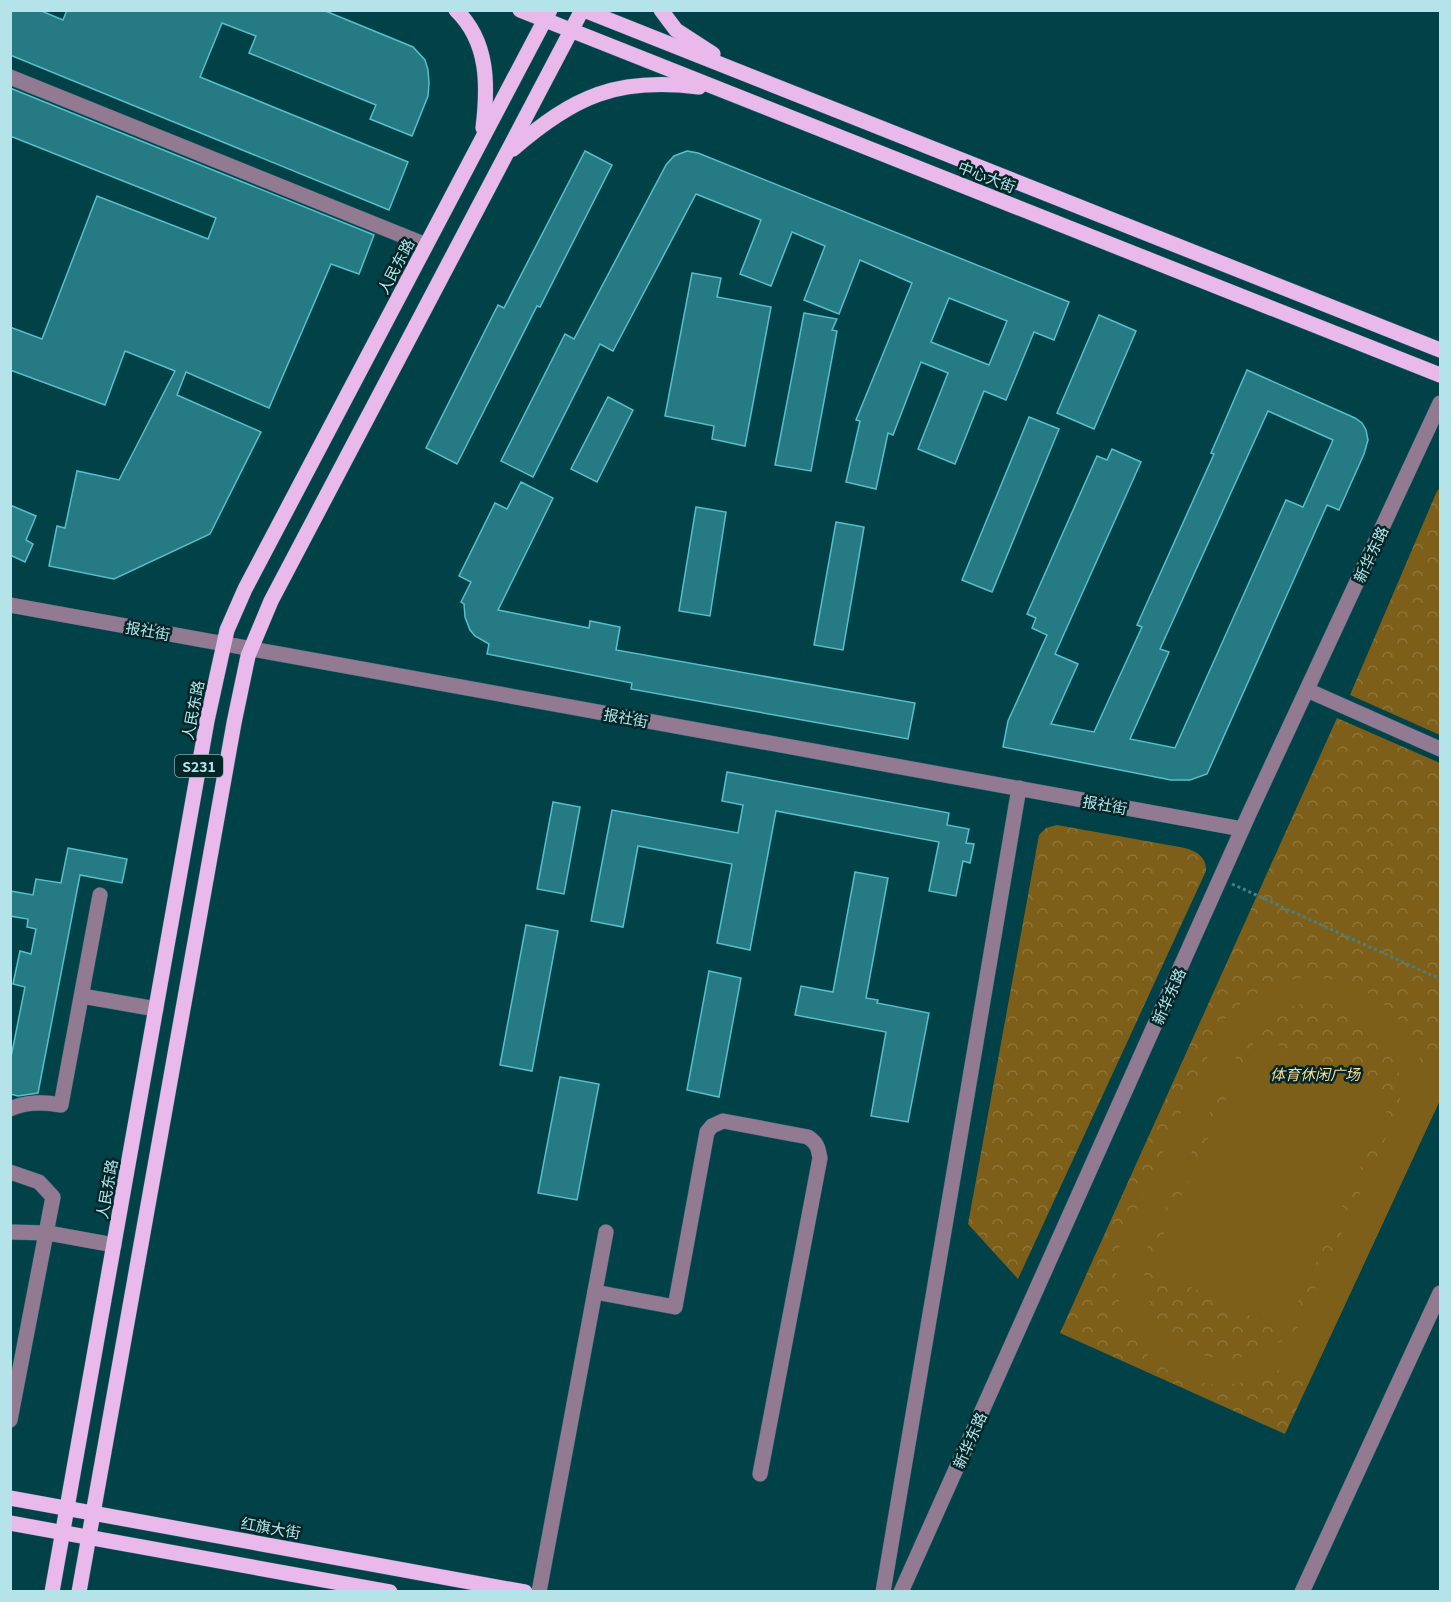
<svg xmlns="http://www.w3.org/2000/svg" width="1451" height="1602" font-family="Georgia,'Noto Sans SC',serif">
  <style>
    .park { fill: url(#park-crowns) }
    .pitch { fill: #7d5f19; fill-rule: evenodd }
    .building { fill: #267a83; stroke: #55c0cb; stroke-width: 1.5; fill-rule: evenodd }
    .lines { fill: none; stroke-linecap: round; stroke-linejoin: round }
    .minor-casing { stroke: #205f65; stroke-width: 16 }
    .major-casing { stroke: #205f65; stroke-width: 16 }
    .path { stroke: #468186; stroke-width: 3; stroke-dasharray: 3 3; stroke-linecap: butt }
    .minor { stroke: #917a92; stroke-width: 15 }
    .major { stroke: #e8b9ea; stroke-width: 15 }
    .labels { text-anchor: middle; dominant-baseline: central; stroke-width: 5; stroke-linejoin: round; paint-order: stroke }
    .shield { fill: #032629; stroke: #7fabaf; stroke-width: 1.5 }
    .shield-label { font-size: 14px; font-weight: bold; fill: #b4e4e9 }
    .street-label { font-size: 15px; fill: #b4e4e9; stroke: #032629 }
    .park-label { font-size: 15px; font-style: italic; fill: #ffdd98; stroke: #032629 }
  </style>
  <defs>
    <pattern id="park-crowns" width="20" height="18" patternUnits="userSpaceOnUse" patternTransform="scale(1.5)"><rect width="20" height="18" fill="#7d5f19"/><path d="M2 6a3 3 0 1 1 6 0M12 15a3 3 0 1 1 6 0" fill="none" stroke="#8d763a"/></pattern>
  </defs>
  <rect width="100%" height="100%" fill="#004248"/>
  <g class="park">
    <path d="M1440,488V735L1350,695L1437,491Z"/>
    <path d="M1337,718L1440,763V1100L1285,1434L1060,1333Z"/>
    <path d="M1057,825L1185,848C1198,852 1206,857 1206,871L1018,1279L968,1224L1039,835L1046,828Z"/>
  </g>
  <g class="pitch">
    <path d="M1309,977C1367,980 1404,1010 1422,1065L1440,1073V1100L1308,1384L1279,1370C1186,1416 1097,1345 1120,1244L1226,1017C1250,993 1276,980 1309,977ZM1316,1002C1375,1008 1408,1051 1399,1110L1297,1328C1254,1372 1181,1371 1153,1310C1145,1293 1144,1275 1143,1256L1245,1038C1264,1015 1286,1004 1316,1002Z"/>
    <path d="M1257,1035L1393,1098L1284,1331L1148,1267Z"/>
  </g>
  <g class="building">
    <path d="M10,10H39L63,20L67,10H323L413,47L425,60L428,70L429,83L428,96L412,136L370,119L376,105L249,53L256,36L222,23L200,77L408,162L389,210L10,55Z"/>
    <path d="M10,88L374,235L359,274L331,264L269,408L186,372L177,395L261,432L210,534L114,579L49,566L57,526L65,528L77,471L119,480L175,371L125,351L105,405L10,370V327L42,339L97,196L208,239L216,218L10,136Z"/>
    <path d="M585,151L612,165L540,307L537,306L457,464L426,448L498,305L504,308Z"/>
    <path d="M687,151L698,153L1069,302L1054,340L1034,332L1006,400L984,391L955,464L918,449L948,373L921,362L893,435L888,433L876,489L846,482L860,421L856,420L912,283L860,260L839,314L804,300L825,246L792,232L771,286L740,274L761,220L696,194L613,351L600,344L533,477L501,461L565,334L574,339L666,165L674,156ZM949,298L1007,321L989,365L931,342Z"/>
    <path d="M692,273L721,278L717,297L771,307L745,446L712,439L714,426L665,416Z"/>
    <path d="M804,313L837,319L832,330L837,331L811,471L775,465Z"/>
    <path d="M1099,315L1136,331L1094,429L1057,413Z"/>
    <path d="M1247,370L1355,418L1362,423L1366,430L1368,440L1364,454L1339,510L1327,505L1207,774L1190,780H1171L1003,747L1008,721L1047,635L1032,628L1036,618L1027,614L1097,456L1107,460L1112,449L1141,462L1055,654L1078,664L1051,724L1094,732L1142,627L1137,625L1214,454L1211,453ZM1268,411L1333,440L1303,507L1286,500L1175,748L1130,739L1169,652L1160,649Z"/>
    <path d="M608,397L633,410L597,482L571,469Z"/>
    <path d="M1029,417L1059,429L992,592L962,580Z"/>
    <path d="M521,482L553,498L498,610L589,628L590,621L620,627L616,650L915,703L908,739L631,689L632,683L487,654L489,644L475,636L470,630L465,617L464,604L461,602L471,582L459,576L495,503L507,509Z"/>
    <path d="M10,505L36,516L26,540L33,544L25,562L10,555Z"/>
    <path d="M696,507L726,512L710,616L679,611Z"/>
    <path d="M836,522L864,527L843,650L814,645Z"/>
    <path d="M727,772L949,813L947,825L969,829L966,843L974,844L970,863L963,861L956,896L929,891L939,842L776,811L750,950L717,943L732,864L638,846L623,927L591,921L612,810L738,833L743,805L722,801Z"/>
    <path d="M553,802L580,807L564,894L537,889Z"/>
    <path d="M68,848L127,859L122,883L80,875L38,1093L18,1096L10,1094V1062L25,987L13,984L20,951L31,954L36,929L27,927L28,919L10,916V891L33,895L36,879L61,883Z"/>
    <path d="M855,872L888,878L866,998L878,1000L877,1003L929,1013L908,1122L871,1116L886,1032L795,1015L801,986L833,992Z"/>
    <path d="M526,925L558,931L532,1071L500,1065Z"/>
    <path d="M709,971L741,978L719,1097L687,1090Z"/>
    <path d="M560,1077L599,1084L577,1200L538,1193Z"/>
  </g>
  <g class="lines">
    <defs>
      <g id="minor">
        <path d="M10,77L426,245"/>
        <path d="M10,605L1242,829"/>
        <path d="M1307,690L1440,749"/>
        <path d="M82,996L156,1009"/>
        <path d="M10,1109C27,1101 44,1102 61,1105L100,895"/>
        <path d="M10,1172L39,1182L53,1197L10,1420"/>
        <path d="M10,1232L48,1233L114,1245"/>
        <path d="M595,1292L675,1307L707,1132L712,1126L723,1121L808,1137C817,1143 818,1147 820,1158L760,1474"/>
        <path d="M539,1592L606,1232"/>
        <path d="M883,1592L1019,788"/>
        <path d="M901,1592L1249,814L1440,403"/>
        <path d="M1302,1592L1440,1293"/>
      </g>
      <g id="major">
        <path d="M456,10C489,42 488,86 483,128"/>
        <path d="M520,10L1440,375"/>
        <path d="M584,10L1440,350"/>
        <path d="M661,10L676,30L713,54"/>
        <path d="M513,149C574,96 617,77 699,87"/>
        <path d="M10,1498L525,1592"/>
        <path d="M10,1523L390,1592"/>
        <path d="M52,1592L207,721L227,630L245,589L550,10"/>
        <path d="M79,1592L234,723L248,656L271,601L582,10"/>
      </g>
    </defs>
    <use href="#minor" class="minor-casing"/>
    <use href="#major" class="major-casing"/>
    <path class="path" d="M1232,884L1440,979"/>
    <use href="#minor" class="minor"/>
    <use href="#major" class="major"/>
  </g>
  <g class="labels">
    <rect class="shield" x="175" y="755" width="48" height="22" rx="4.5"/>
    <g class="shield-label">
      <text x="199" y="766">S231</text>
    </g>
    <g class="street-label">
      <text transform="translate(987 176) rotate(21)">中心大街</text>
      <text transform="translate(395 266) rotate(-62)">人民东路</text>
      <text transform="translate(1370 554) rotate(-65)">新华东路</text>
      <text transform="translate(148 630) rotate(10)">报社街</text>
      <text transform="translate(192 710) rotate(-79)">人民东路</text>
      <text transform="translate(626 717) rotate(10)">报社街</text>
      <text transform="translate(1105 804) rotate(10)">报社街</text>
      <text transform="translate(1168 996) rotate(-66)">新华东路</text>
      <text transform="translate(106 1189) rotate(-80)">人民东路</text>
      <text transform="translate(969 1440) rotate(-66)">新华东路</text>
      <text transform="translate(271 1527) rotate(10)">红旗大街</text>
    </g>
    <g class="park-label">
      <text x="1315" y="1073">体育休闲广场</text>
    </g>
  </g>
  <rect width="1451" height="1602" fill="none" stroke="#b4e4e9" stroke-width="24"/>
</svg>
